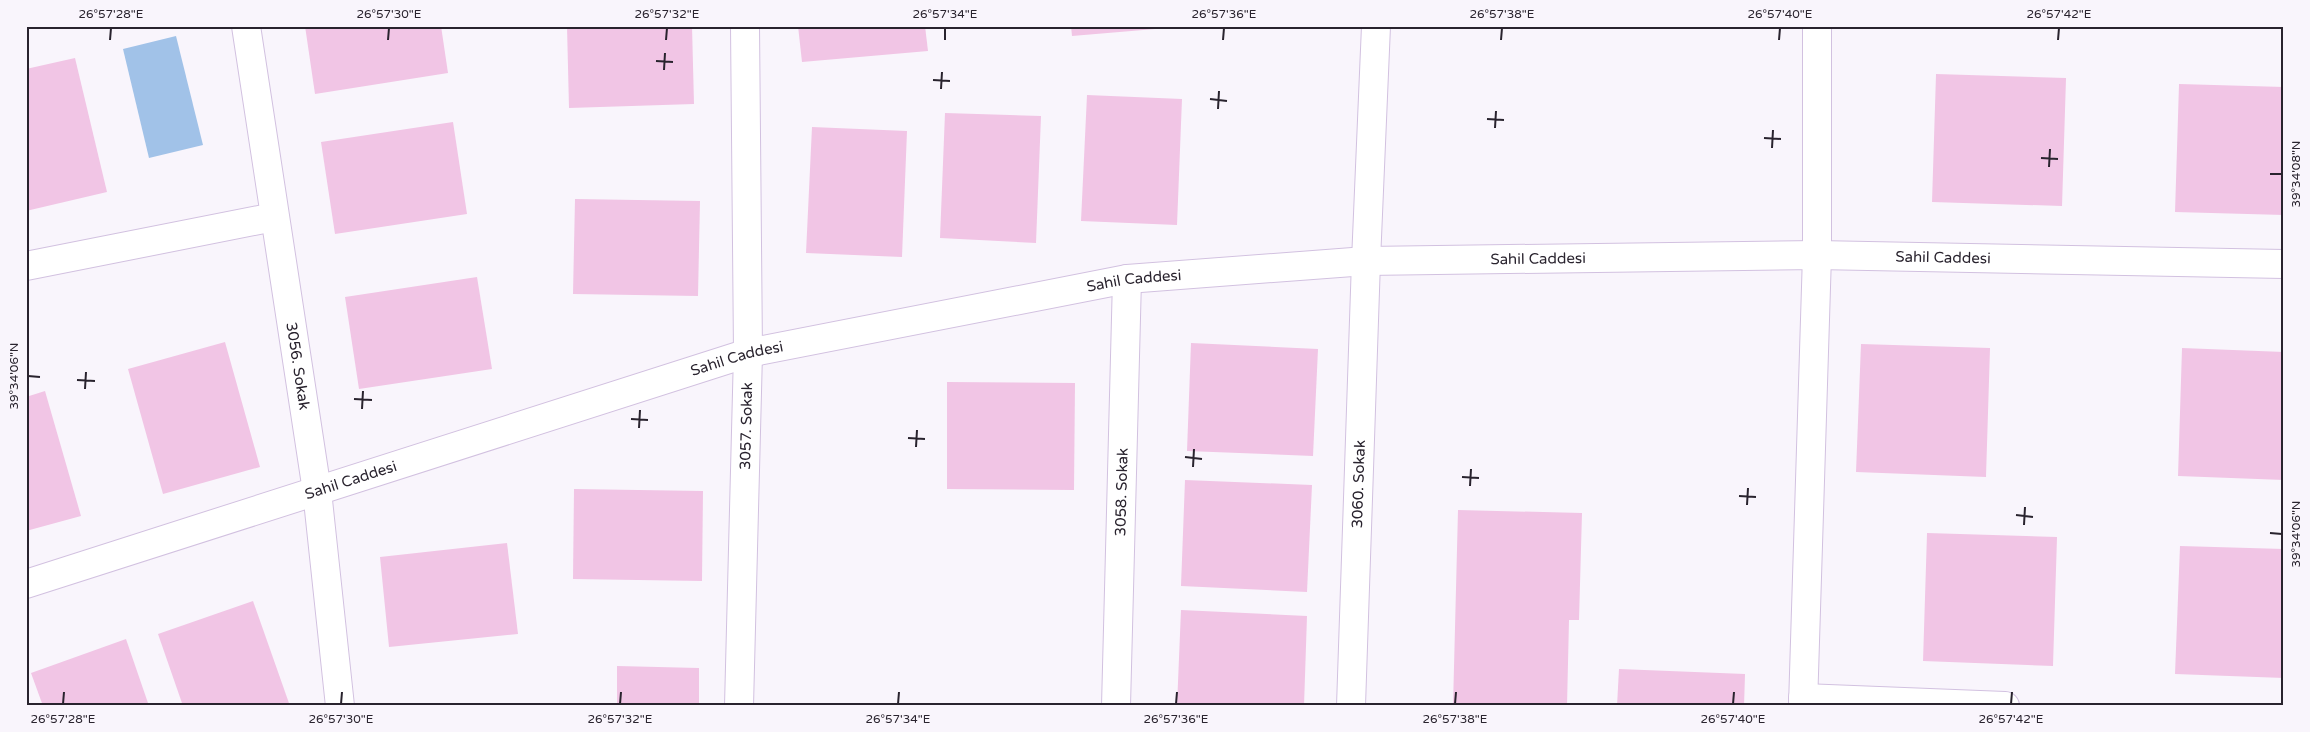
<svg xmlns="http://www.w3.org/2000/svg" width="2310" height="732" font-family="'Varela Round',sans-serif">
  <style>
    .water { fill: #a1c2e8 }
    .building { fill: #f1c5e5 }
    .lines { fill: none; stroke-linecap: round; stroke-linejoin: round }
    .minor-casing { stroke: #d2c1e0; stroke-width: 30 }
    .tertiary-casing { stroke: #d2c1e0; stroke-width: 30 }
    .minor { stroke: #fff; stroke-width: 28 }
    .tertiary { stroke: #fff; stroke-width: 28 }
    .ticks { fill: none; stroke: #29232e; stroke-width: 2 }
    .labels { text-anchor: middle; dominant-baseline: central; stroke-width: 4; stroke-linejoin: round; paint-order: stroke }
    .street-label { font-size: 15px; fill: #29232e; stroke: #f9f5fc }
    .neatline { fill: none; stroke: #29232e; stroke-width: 2 }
    .ticks-label { font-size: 12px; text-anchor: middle; fill: #29232e }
  </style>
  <rect width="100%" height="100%" fill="#f9f5fc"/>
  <path class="water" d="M176,36L203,145L149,158L123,49Z"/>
  <g class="building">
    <path d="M305,26H441L448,73L315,94Z"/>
    <path d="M567,26H692L694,104L569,108Z"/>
    <path d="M798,26H925L928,51L802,62Z"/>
    <path d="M1071,26H1167V28L1072,36Z"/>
    <path d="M75,58L107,192L26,211V69Z"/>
    <path d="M1936,74L2066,78L2062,206L1932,202Z"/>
    <path d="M2179,84L2284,87V215L2175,212Z"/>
    <path d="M1087,95L1182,99L1177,225L1081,221Z"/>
    <path d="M945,113L1041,116L1036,243L940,238Z"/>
    <path d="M453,122L467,214L335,234L321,142Z"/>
    <path d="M812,127L907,131L902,257L806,253Z"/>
    <path d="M575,199L700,201L698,296L573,294Z"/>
    <path d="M477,277L492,369L359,389L345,297Z"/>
    <path d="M225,342L260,467L163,494L128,369Z"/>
    <path d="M1191,343L1318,349L1313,456L1187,451Z"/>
    <path d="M1861,344L1990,348L1986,477L1856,472Z"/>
    <path d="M2182,348L2284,352V480L2178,476Z"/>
    <path d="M947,382L1075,383L1074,490L947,489Z"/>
    <path d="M45,391L81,516L26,531V397Z"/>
    <path d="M1185,480L1312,485L1307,592L1181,586Z"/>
    <path d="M574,489L703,491L702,581L573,579Z"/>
    <path d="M1458,510L1582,513L1579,620H1569L1567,706H1453Z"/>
    <path d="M1927,533L2057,537L2053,666L1923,661Z"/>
    <path d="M507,543L518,634L389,647L380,557Z"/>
    <path d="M2180,546L2284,549V678L2175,674Z"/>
    <path d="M253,601L290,706H183L158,634Z"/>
    <path d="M1181,610L1307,616L1304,706H1177Z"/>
    <path d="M126,639L149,706H43L31,673Z"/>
    <path d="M617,666L699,668V706H617Z"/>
    <path d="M1619,669L1745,674L1744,706H1617Z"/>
  </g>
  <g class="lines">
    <defs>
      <g id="minor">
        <path id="s1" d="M246,26L317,491L340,706"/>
        <path d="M26,266L274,217"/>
        <path d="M1803,698L2005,706"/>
        <path id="s2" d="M739,706L748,353L745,26"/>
        <path id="s3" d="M1116,706L1127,279"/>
        <path id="s4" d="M1351,706L1366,261L1376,26"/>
        <path d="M1803,706L1817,255V26"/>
      </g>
      <g id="tertiary">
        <path id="s5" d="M26,584L748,353L1127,279L1366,261L1817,255L2284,264"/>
      </g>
    </defs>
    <use href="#minor" class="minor-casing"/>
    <use href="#tertiary" class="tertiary-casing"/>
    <use href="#minor" class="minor"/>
    <use href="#tertiary" class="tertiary"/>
  </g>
  <path class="ticks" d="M110,40L111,28M388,40L389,28M666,40L667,28M945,40V28M1223,40L1224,28M1501,40L1502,28M1779,40L1780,28M2058,40L2059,28M656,61L673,62M664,70L665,53M933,80L950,81M941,89L942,72M1210,99L1227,101M1218,109L1219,91M1487,119L1504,120M1495,128L1496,111M1764,138L1781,139M1772,148L1773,130M2041,158L2058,159M2049,167L2050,149M2270,174H2282M28,376L40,377M77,380L95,381M85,389L86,372M354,399L372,400M362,409L363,391M631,419L648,420M639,428L640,410M908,438L925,439M916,447L917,430M1185,457L1202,459M1193,467L1194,449M1462,477L1479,478M1470,486L1471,469M1739,496L1756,497M1747,505L1748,488M2016,515L2033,517M2024,525L2025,507M2270,533L2282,534M63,704L64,692M341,704L342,692M620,704L621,692M898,704L899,692M1176,704L1177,692M1455,704L1456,692M1733,704L1734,692M2011,704L2012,692"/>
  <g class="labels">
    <g class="street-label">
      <text stroke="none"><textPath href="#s5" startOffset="1961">Sahil Caddesi</textPath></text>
      <text stroke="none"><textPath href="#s5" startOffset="1556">Sahil Caddesi</textPath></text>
      <text stroke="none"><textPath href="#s5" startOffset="1151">Sahil Caddesi</textPath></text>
      <text stroke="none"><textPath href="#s5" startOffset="746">Sahil Caddesi</textPath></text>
      <text stroke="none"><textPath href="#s1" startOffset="344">3056. Sokak</textPath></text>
      <text stroke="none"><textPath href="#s2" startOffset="280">3057. Sokak</textPath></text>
      <text stroke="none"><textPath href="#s5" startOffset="341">Sahil Caddesi</textPath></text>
      <text stroke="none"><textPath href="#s4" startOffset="222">3060. Sokak</textPath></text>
      <text stroke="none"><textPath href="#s3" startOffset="214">3058. Sokak</textPath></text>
    </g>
  </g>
  <rect width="2310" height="732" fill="none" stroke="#f9f5fc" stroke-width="55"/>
  <rect x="28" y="28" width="2254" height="676" class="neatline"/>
  <g class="ticks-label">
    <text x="111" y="18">26°57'28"E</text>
    <text x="389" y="18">26°57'30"E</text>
    <text x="667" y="18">26°57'32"E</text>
    <text x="945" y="18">26°57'34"E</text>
    <text x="1224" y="18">26°57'36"E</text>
    <text x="1502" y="18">26°57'38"E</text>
    <text x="1780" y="18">26°57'40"E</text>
    <text x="2059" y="18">26°57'42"E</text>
    <text transform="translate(2296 174) rotate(-90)" y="4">39°34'08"N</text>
    <text transform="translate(14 376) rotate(-90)" y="4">39°34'06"N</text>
    <text transform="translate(2296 534) rotate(-90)" y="4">39°34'06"N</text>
    <text x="63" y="723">26°57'28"E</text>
    <text x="341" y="723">26°57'30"E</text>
    <text x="620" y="723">26°57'32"E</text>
    <text x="898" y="723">26°57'34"E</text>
    <text x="1176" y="723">26°57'36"E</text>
    <text x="1455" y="723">26°57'38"E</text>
    <text x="1733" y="723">26°57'40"E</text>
    <text x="2011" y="723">26°57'42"E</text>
  </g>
</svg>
